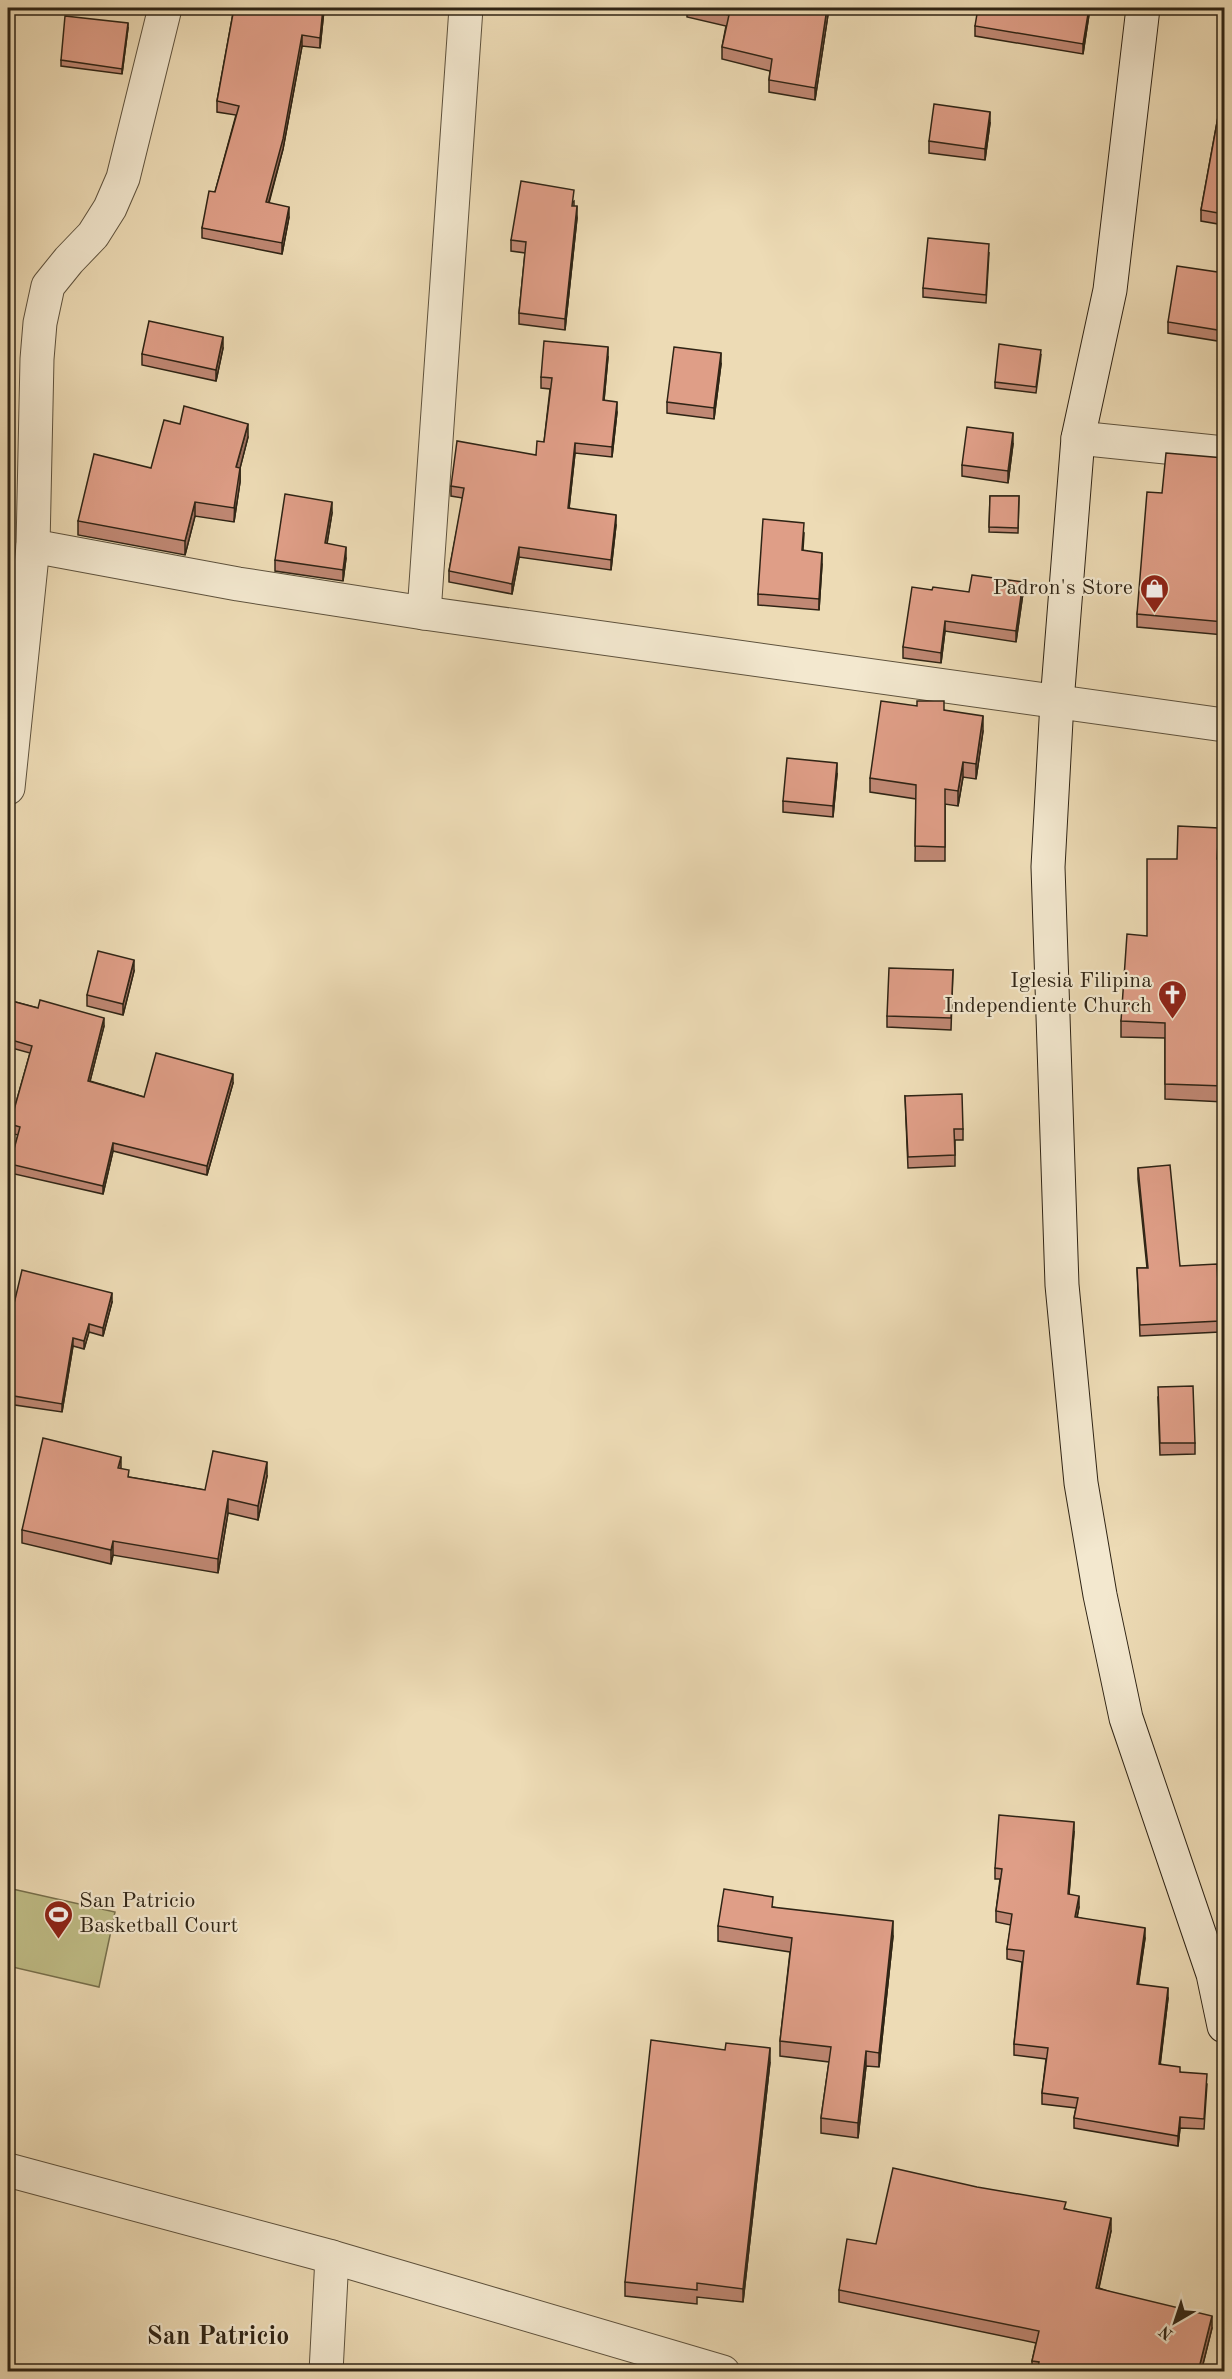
<svg xmlns="http://www.w3.org/2000/svg" width="1232" height="2379" font-family="'Old Standard TT',serif">
  <style>
    .green { fill: #c0be88; stroke: #78714e; stroke-width: 1.5 }
    .lines { fill: none; stroke-linecap: round; stroke-linejoin: round }
    .street-casing { stroke: #5e523d; stroke-width: 35 }
    .secondary-casing { stroke: #2f2415; stroke-width: 35 }
    .street { stroke: #f3e8cf; stroke-width: 33 }
    .secondary { stroke: #f3e8cf; stroke-width: 33 }
    .wall { fill: #c08874; stroke: #2f2415; stroke-width: 1.5 }
    .shaded-wall { fill: #9c6f5e; stroke: #2f2415; stroke-width: 1.5 }
    .building { fill: #df9e87; stroke: #2f2415; stroke-width: 1.5 }
    .labels { text-anchor: middle; dominant-baseline: central; stroke-width: 4.5; stroke-linejoin: round; paint-order: stroke }
    .poi-label { font-size: 22px; fill: #2f2415; stroke: #f3e8cf; text-anchor: end }
    .quarter-label { font-size: 26px; font-weight: bold; fill: #2f2415; stroke: #f3e8cf }
  </style>
  <rect width="100%" height="100%" fill="#eddbb5"/>
  <filter id="stains"><feTurbulence type="fractalNoise" baseFrequency=".00333" numOctaves="4"/><feColorMatrix values="0 0 0 0 .2 0 0 0 0 .09 0 0 0 0 .02 0 0 0 .5 -.17"/></filter>
  <radialGradient id="worn" r=".72"><stop offset=".6" stop-color="#630" stop-opacity="0"/><stop offset="1" stop-color="#630" stop-opacity=".3"/></radialGradient>
  <path class="green" d="M8,1888L115,1912L99,1987L8,1966Z"/>
  <g class="lines">
    <defs>
      <g id="street">
        <path d="M1078,438L1224,453"/>
        <path d="M33,546L238,584L424,613L1224,725"/>
        <path d="M424,613L466,8"/>
        <path d="M8,788L33,546L37,359L40,323L48,286L69,260L93,235L110,208L123,178L165,8"/>
        <path d="M8,2170L332,2257L723,2372"/>
        <path d="M326,2372L332,2257"/>
      </g>
      <path id="secondary" d="M1143,8L1110,290L1078,438L1057,702L1048,867L1062,1285L1081,1483L1100,1595L1126,1718L1213,1974L1224,2026"/>
    </defs>
    <use href="#street" class="street-casing"/>
    <use href="#secondary" class="secondary-casing"/>
    <use href="#street" class="street"/>
    <use href="#secondary" class="secondary"/>
  </g>
  <g class="wall">
    <path d="M234,8H373V12L324,10L320,48L302,46L283,149L269,203L289,217L282,254L202,238V228L215,192L236,115L217,112V101Z"/>
    <path d="M687,8H829L815,100L769,92V80L770,71L722,59V47L726,26L687,17Z"/>
    <path d="M1090,8L1083,54L975,36V26Z"/>
    <path d="M128,28L122,74L61,66V60Z"/>
    <path d="M1224,84V225L1201,221V210Z"/>
    <path d="M990,123L985,160L929,153V141Z"/>
    <path d="M574,201V206L577,218L565,330L519,324V313L525,253L511,251V240Z"/>
    <path d="M989,253L986,303L923,297V288Z"/>
    <path d="M1224,273V342L1168,333V322Z"/>
    <path d="M223,348L216,381L142,365V354Z"/>
    <path d="M1041,355L1036,393L995,388V382Z"/>
    <path d="M608,357L604,400L617,412L612,457L575,453L569,508L616,525L611,570L519,557L512,594L449,582V571L463,498L451,496V486L536,455L544,442L550,389L541,388V377Z"/>
    <path d="M721,364L714,419L667,413V402Z"/>
    <path d="M180,424L248,437L240,468V482L234,522L195,516L185,555L78,535V521L151,468Z"/>
    <path d="M1013,444L1008,483L962,476V465Z"/>
    <path d="M1224,458V635L1137,627V614L1162,493Z"/>
    <path d="M990,496H1019L1018,533L989,532Z"/>
    <path d="M332,513L327,544L346,558L343,581L275,571V560Z"/>
    <path d="M804,534L803,550L822,564L819,610L758,605V594Z"/>
    <path d="M932,590L969,592L1023,593L1016,642L945,631L941,663L903,658V647Z"/>
    <path d="M944,710L983,731L976,779L963,777L958,806L945,804V861H915L916,799L870,792V778Z"/>
    <path d="M837,774L833,817L783,812V801Z"/>
    <path d="M1219,844L1218,859L1222,897H1224V1102L1165,1099V1038L1121,1037V1021L1177,859Z"/>
    <path d="M953,970L951,1030L887,1027V1016Z"/>
    <path d="M134,971L123,1015L87,1006V995Z"/>
    <path d="M8,1000L104,1026L90,1081L144,1097L233,1083L207,1175L113,1151L103,1194L10,1173V1164L18,1135L10,1133V1124L30,1053L8,1047Z"/>
    <path d="M905,1096L963,1129V1140H955V1166L908,1168Z"/>
    <path d="M1138,1168L1180,1266L1220,1321V1332L1140,1336L1137,1268H1147L1138,1179Z"/>
    <path d="M112,1302L103,1336L89,1332L84,1349L73,1346L62,1412L8,1404V1329Z"/>
    <path d="M1158,1398L1195,1443V1454L1160,1455Z"/>
    <path d="M1222,1446H1224V1492L1222,1457Z"/>
    <path d="M121,1469L129,1477L205,1490L267,1476L258,1520L228,1513L218,1573L113,1555L111,1564L22,1543V1530Z"/>
    <path d="M1074,1832L1069,1895L1079,1907L1077,1917L1145,1938L1138,1985L1168,1998L1160,2064L1180,2072L1207,2084L1204,2129L1180,2128L1178,2146L1074,2128V2118L1076,2108L1042,2104V2093L1046,2059L1014,2055V2044L1022,1962L1007,1959V1949L1011,1925L996,1922V1911L1000,1879H995V1868Z"/>
    <path d="M773,1907L893,1936L879,2067L866,2066L858,2138L821,2133V2118L829,2062L780,2056V2041L790,1952L718,1941V1926Z"/>
    <path d="M770,2062L743,2302L697,2297V2304L625,2296V2282Z"/>
    <path d="M1066,2209L1111,2231L1099,2288L1212,2328L1201,2372H1032V2361L1036,2343L839,2302V2290L876,2244Z"/>
  </g>
  <g class="shaded-wall">
    <path d="M323,8H324V10L320,48V38Z"/>
    <path d="M827,8H829L815,100V88Z"/>
    <path d="M1089,8H1090L1083,54V44Z"/>
    <path d="M128,23V28L122,74V69Z"/>
    <path d="M302,35V46L283,149L266,212V202Z"/>
    <path d="M990,112V123L985,160V149Z"/>
    <path d="M577,206V218L565,330V319Z"/>
    <path d="M289,207V217L282,254V243Z"/>
    <path d="M223,337V348L216,381V370Z"/>
    <path d="M608,347V357L603,411V400Z"/>
    <path d="M721,353V364L714,419V408Z"/>
    <path d="M617,402V412L612,457V447Z"/>
    <path d="M248,424V437L240,468V482L234,522L236,467Z"/>
    <path d="M1013,433V444L1008,483V471Z"/>
    <path d="M575,443V453L568,518V508Z"/>
    <path d="M195,502V516L185,555V541Z"/>
    <path d="M332,502V513L325,555V543Z"/>
    <path d="M616,515V525L611,570V560Z"/>
    <path d="M346,547V558L343,581V570Z"/>
    <path d="M519,547V557L512,594V584Z"/>
    <path d="M822,553V564L819,610V599Z"/>
    <path d="M1023,582V593L1016,642V631Z"/>
    <path d="M945,621V631L941,663V653Z"/>
    <path d="M983,716V731L976,779V764Z"/>
    <path d="M963,762V777L958,806V791Z"/>
    <path d="M837,763V774L833,817V806Z"/>
    <path d="M134,960V971L123,1015V1004Z"/>
    <path d="M104,1018V1026L88,1089V1081Z"/>
    <path d="M233,1074V1083L207,1175V1166Z"/>
    <path d="M113,1143V1151L103,1194V1186Z"/>
    <path d="M112,1293V1302L103,1336V1328Z"/>
    <path d="M89,1324V1332L84,1349V1341Z"/>
    <path d="M73,1338V1346L62,1412V1404Z"/>
    <path d="M121,1457V1471L118,1468Z"/>
    <path d="M267,1462V1476L258,1520V1506Z"/>
    <path d="M228,1499V1513L218,1573V1559Z"/>
    <path d="M113,1541V1555L111,1564V1550Z"/>
    <path d="M1074,1822V1832L1068,1905V1894Z"/>
    <path d="M1079,1896V1907L1075,1928V1917Z"/>
    <path d="M893,1921V1936L879,2067V2053Z"/>
    <path d="M1145,1928V1938L1137,1995V1984Z"/>
    <path d="M1168,1988V1998L1159,2075V2064Z"/>
    <path d="M770,2048V2062L743,2302V2289Z"/>
    <path d="M866,2051V2066L858,2138V2123Z"/>
    <path d="M1180,2117V2128L1178,2146V2136Z"/>
    <path d="M1111,2218V2231L1096,2300V2288Z"/>
    <path d="M1212,2316V2328L1201,2372H1198Z"/>
  </g>
  <g class="building">
    <path d="M234,8H323L320,38L302,35L283,139L266,202L289,207L282,243L202,228L209,191L215,192L239,106L217,101Z"/>
    <path d="M699,8H827L815,88L769,80L772,59L722,47L729,15Z"/>
    <path d="M978,8H1089L1083,44L975,26Z"/>
    <path d="M65,16L128,23L122,69L61,60Z"/>
    <path d="M1224,84V214L1201,210Z"/>
    <path d="M934,104L990,112L985,149L929,141Z"/>
    <path d="M521,181L574,190L572,206H577L565,319L519,313L526,242L511,240Z"/>
    <path d="M928,238L989,244L986,295L923,288Z"/>
    <path d="M1177,266L1224,273V331L1168,322Z"/>
    <path d="M149,321L223,337L216,370L142,354Z"/>
    <path d="M544,341L608,347L603,400L617,402L612,447L575,443L568,508L616,515L611,560L519,547L512,584L449,571L464,488L451,486L457,441L536,455L537,441L544,442L552,378L541,377Z"/>
    <path d="M999,344L1041,350L1036,387L995,382Z"/>
    <path d="M674,347L721,353L714,408L667,402Z"/>
    <path d="M184,406L248,424L236,467L240,468L234,508L195,502L185,541L78,521L94,454L151,468L164,420L180,424Z"/>
    <path d="M967,427L1013,433L1008,471L962,465Z"/>
    <path d="M1166,453L1224,458V561L1223,575H1224V622L1137,614L1147,492L1162,493Z"/>
    <path d="M285,494L332,502L325,543L346,547L343,570L275,560Z"/>
    <path d="M990,496H1019L1018,528L989,527Z"/>
    <path d="M763,519L804,523L802,550L822,553L819,599L758,594Z"/>
    <path d="M972,575L1023,582L1016,631L945,621L941,653L903,647L912,587L932,590L933,587L969,592Z"/>
    <path d="M881,701L917,706V701H944V710L983,716L976,764L963,762L958,791L945,789V847L915,846L916,785L870,778Z"/>
    <path d="M787,758L837,763L833,806L783,801Z"/>
    <path d="M1178,826L1219,828L1217,859H1222V897H1224V1086L1165,1084V1023L1121,1021L1127,934L1147,936V859H1177Z"/>
    <path d="M98,951L134,960L123,1004L87,995Z"/>
    <path d="M889,968L953,970L951,1018L887,1016Z"/>
    <path d="M8,1000L38,1008L40,1000L104,1018L88,1081L144,1097L156,1053L233,1074L207,1166L113,1143L103,1186L10,1164L20,1127L10,1124L32,1046L8,1039Z"/>
    <path d="M962,1094L963,1129H954L955,1155L908,1157L905,1096Z"/>
    <path d="M1170,1165L1180,1266L1217,1264L1220,1321L1140,1325L1137,1268H1148L1138,1168Z"/>
    <path d="M22,1270L112,1293L103,1328L89,1324L84,1341L73,1338L62,1404L8,1395V1329Z"/>
    <path d="M1193,1386L1195,1443H1160L1158,1387Z"/>
    <path d="M43,1438L121,1457L118,1468L129,1470L128,1477L205,1490L213,1451L267,1462L258,1506L228,1499L218,1559L113,1541L111,1550L22,1530Z"/>
    <path d="M1222,1446H1224V1481Z"/>
    <path d="M999,1815L1074,1822L1068,1894L1079,1896L1075,1917L1145,1928L1137,1984L1168,1988L1159,2064L1180,2067V2072L1207,2074L1204,2119L1180,2117L1178,2136L1074,2118L1078,2098L1042,2093L1048,2048L1014,2044L1024,1951L1007,1949L1012,1914L996,1911L1002,1869L995,1868Z"/>
    <path d="M724,1889L773,1897L772,1907L893,1921L879,2053L866,2051L858,2123L821,2118L831,2047L780,2041L792,1938L718,1926Z"/>
    <path d="M651,2040L725,2050L726,2043L770,2048L743,2289L697,2283V2290L625,2282Z"/>
    <path d="M893,2168L977,2187L1066,2202L1064,2209L1111,2218L1096,2288L1212,2316L1198,2372H1037L1039,2362L1032,2361L1039,2331L839,2290L847,2239L876,2244Z"/>
  </g>
  <defs>
    <symbol id="shop-pin" viewBox="-11 -11 22 30"><path d="M0 17L-7.5 6A9.5 9.5 0 1 1 7.5 6Z" fill="#8f2418" stroke="#f3e8cf"/><path d="M-5-2.5h2.3a2.7 3.5 0 0 1 5.4 0H5L5.5 6h-11ZM-1.5-2.5h3a1.5 2.3 0 0 0-3 0Z" fill="#fff"/></symbol>
    <symbol id="church-pin" viewBox="-11 -11 22 30"><path d="M0 17L-7.5 6A9.5 9.5 0 1 1 7.5 6Z" fill="#8f2418" stroke="#f3e8cf"/><path d="M-1.2-6h2.4v3.5h3.3v2.4h-3.3V6h-2.4V-.1h-3.3v-2.4h3.3Z" fill="#fff"/></symbol>
    <symbol id="stadium-pin" viewBox="-11 -11 22 30"><path d="M0 17L-7.5 6A9.5 9.5 0 1 1 7.5 6Z" fill="#8f2418" stroke="#f3e8cf"/><path d="M0-5a6.5 5 0 1 0 0 10a6.5 5 0 1 0 0-10ZM-3.5-1.8h7v3.6h-7Z" fill="#fff"/></symbol>
  </defs>
  <g fill-rule="evenodd">
    <use href="#shop-pin" x="1138" y="572" width="33" height="45"/>
    <use href="#church-pin" x="1156" y="978" width="33" height="45"/>
    <use href="#stadium-pin" x="42" y="1898" width="33" height="45"/>
  </g>
  <g class="labels">
    <g class="poi-label">
      <text x="1133" y="588">Padron's Store</text>
      <text x="1152" y="981">Iglesia Filipina<tspan x="1152" dy="25">Independiente Church</tspan></text>
      <text x="79" y="1901" text-anchor="start">San Patricio<tspan x="79" dy="25">Basketball Court</tspan></text>
    </g>
    <g class="quarter-label">
      <text x="218" y="2337">San Patricio</text>
    </g>
  </g>
  <rect width="1232" height="2379" fill="none" stroke="#eddbb5" stroke-width="30"/>
  <rect x="9" y="9" width="1214" height="2361" fill="none" stroke="#2f2415" stroke-width="3"/>
  <rect x="15" y="15" width="1202" height="2349" fill="none" stroke="#2f2415" stroke-width="1.5"/>
  <g transform="translate(1175 2322) rotate(219)" stroke="#f3e8cf" stroke-width="4.5" paint-order="stroke">
  <path d="M0-4.5L10 22L0 15L-10 22Z" fill="#2f2415"/>
  <text y="-9" font-size="16" font-weight="bold" text-anchor="middle" fill="#2f2415">N</text>
  </g>
  <rect width="100%" height="100%" filter="url(#stains)"/>
  <rect width="100%" height="100%" fill="url(#worn)"/>
</svg>
